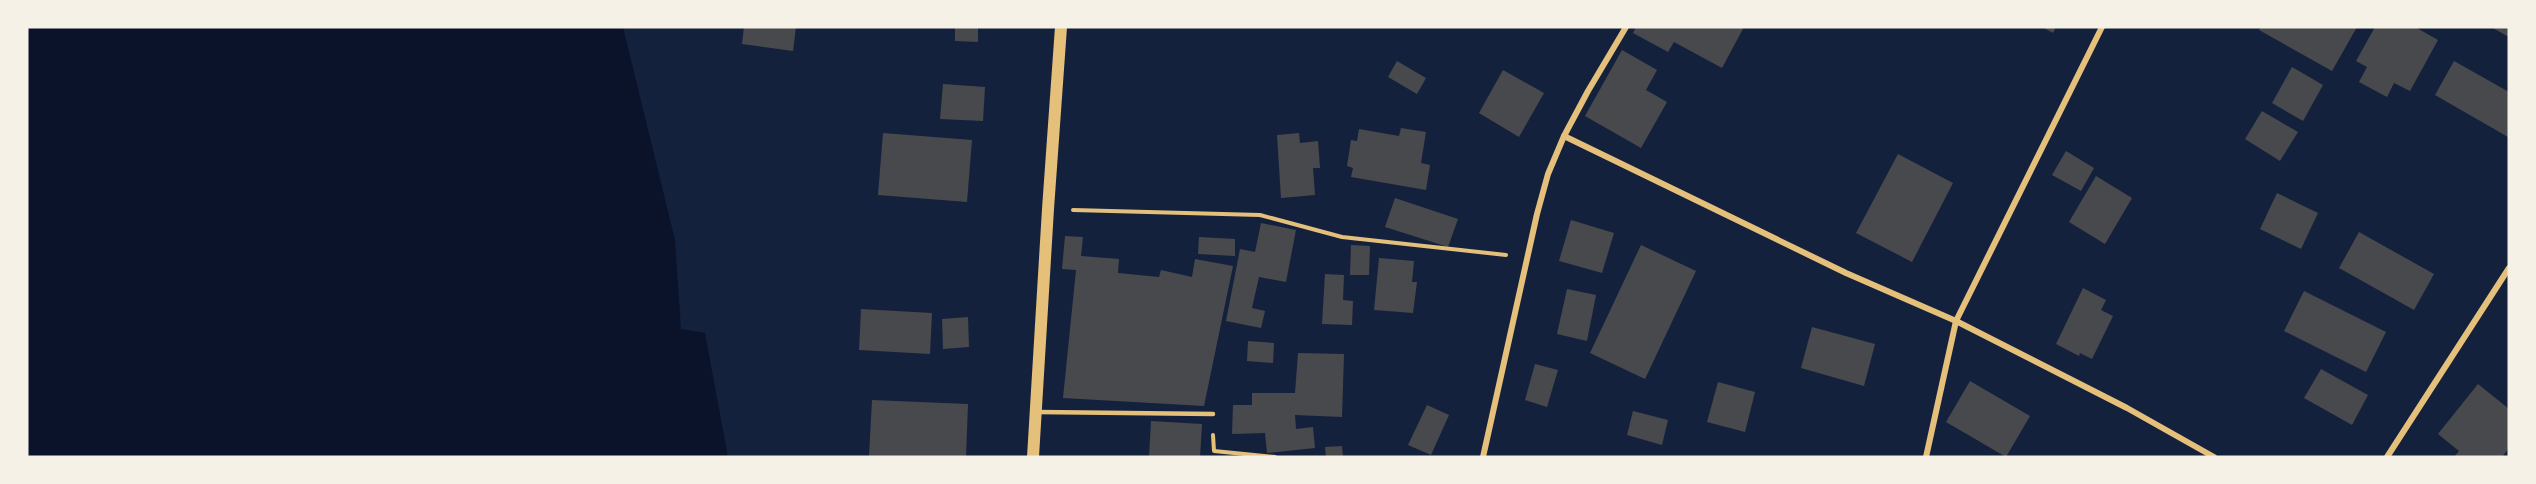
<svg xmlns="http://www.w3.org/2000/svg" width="2536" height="484" font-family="'Alegreya Sans',sans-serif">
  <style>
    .water { fill: #0b132b }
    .building { fill: #48494c }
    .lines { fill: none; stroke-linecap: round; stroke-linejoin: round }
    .path { stroke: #e5c07b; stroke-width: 4 }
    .service { stroke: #e5c07b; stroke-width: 4.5 }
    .minor { stroke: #e5c07b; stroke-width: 6 }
    .secondary { stroke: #e5c07b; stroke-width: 12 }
  </style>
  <rect width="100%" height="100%" fill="#14213d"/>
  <path class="water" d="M27,27H623L675,240L681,329L705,333L728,457H27Z"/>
  <g class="building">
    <path d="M744,27H796L793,51L742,44Z"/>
    <path d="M955,27H978V42L955,41Z"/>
    <path d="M1636,27H1744L1722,68L1674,42L1668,52L1633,33Z"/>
    <path d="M2042,27H2056L2053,33Z"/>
    <path d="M2261,27H2357L2332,71L2259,30Z"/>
    <path d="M2375,27H2415L2438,40L2410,91L2394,83L2387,97L2359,82L2367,67L2356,61Z"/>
    <path d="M2491,27H2509V37Z"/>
    <path d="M1622,50L1657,70L1646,90L1667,102L1641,148L1585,116Z"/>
    <path d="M1397,61L1426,78L1417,94L1388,77Z"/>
    <path d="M2454,61L2509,92L2508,137L2435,95Z"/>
    <path d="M2292,67L2323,85L2303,121L2272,103Z"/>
    <path d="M1503,70L1544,93L1519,137L1479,113Z"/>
    <path d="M943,84L985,87L983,121L940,119Z"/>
    <path d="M2262,111L2298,132L2280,161L2245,139Z"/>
    <path d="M1401,128L1426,132L1421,163L1430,165L1426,190L1351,177L1353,168L1347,166L1351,140L1357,141L1359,129L1399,136Z"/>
    <path d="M883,133L972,140L967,202L878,195Z"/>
    <path d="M1299,133L1300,143L1318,141L1320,168H1313L1315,195L1281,198L1277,135Z"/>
    <path d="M2066,151L2094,168L2081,191L2052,175Z"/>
    <path d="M1898,154L1953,183L1912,262L1856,233Z"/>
    <path d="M2096,176L2132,198L2105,244L2069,222Z"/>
    <path d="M2277,193L2318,213L2301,249L2260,229Z"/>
    <path d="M1395,198L1458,219L1448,247L1385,227Z"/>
    <path d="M1571,220L1614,233L1602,273L1559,261Z"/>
    <path d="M1261,223L1296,230L1286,282L1259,277L1252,308L1265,311L1261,328L1226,321L1240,249L1255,252Z"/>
    <path d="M2359,232L2434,274L2414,310L2339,268Z"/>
    <path d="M1065,236L1083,237L1081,256L1119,259L1118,273L1159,277L1161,270L1192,277L1195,259L1233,266L1204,406L1063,398L1076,270L1062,269Z"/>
    <path d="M1199,237L1235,239V256L1198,254Z"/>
    <path d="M1351,245L1370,246L1369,275H1350Z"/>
    <path d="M1641,245L1696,271L1645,379L1590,353Z"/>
    <path d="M1379,258L1414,261L1412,282H1417L1413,313L1374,310Z"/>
    <path d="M1325,274L1344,275L1343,300L1353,301L1352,325L1322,324Z"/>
    <path d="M2083,288L2106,300L2101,310L2113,316L2092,359L2080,353L2079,356L2056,344Z"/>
    <path d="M1567,289L1596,295L1587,341L1557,334Z"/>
    <path d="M2304,291L2386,332L2366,372L2284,331Z"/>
    <path d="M861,309L932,313L930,354L859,350Z"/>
    <path d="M968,317L969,347L943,349L942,319Z"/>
    <path d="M1812,327L1875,344L1864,386L1801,368Z"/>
    <path d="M1248,341L1274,343L1273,363L1247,361Z"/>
    <path d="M1298,353L1344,354L1342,417L1295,415L1296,429L1313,427L1315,448L1267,453L1265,433L1232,434L1233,405H1252V393H1295Z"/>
    <path d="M1535,364L1558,370L1547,407L1525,400Z"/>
    <path d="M2321,369L2368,395L2352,425L2304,398Z"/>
    <path d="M1970,381L2030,416L2006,457L1946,422Z"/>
    <path d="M1718,382L1755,392L1745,432L1707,422Z"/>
    <path d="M2478,384L2509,409V448L2502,457H2454L2459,451L2438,434Z"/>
    <path d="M872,400L968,404L966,457L869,456Z"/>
    <path d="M1427,405L1449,415L1431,455L1408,445Z"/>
    <path d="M1633,411L1668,420L1662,445L1627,435Z"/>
    <path d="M1151,421L1202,424L1200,457H1149Z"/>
    <path d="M1342,446L1343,457H1326L1325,447Z"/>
  </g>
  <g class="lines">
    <g class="path">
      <path d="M1073,210L1260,215L1342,237L1506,255"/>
      <path d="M1213,435L1214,451L1275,457"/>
    </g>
    <path class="service" d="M1038,412L1213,414"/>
    <g class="minor">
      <path d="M1564,136L1846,273L1956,321L2127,408L2214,457"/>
      <path d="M1483,457L1537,214L1548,174L1564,136L1588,91L1626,27"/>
      <path d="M1926,457L1956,321L2102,27"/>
      <path d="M2387,457L2509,268"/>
    </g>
    <path class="secondary" d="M1033,457L1048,209L1061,27"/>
  </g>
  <rect width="2536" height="484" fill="none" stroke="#f6f1e7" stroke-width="57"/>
</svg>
